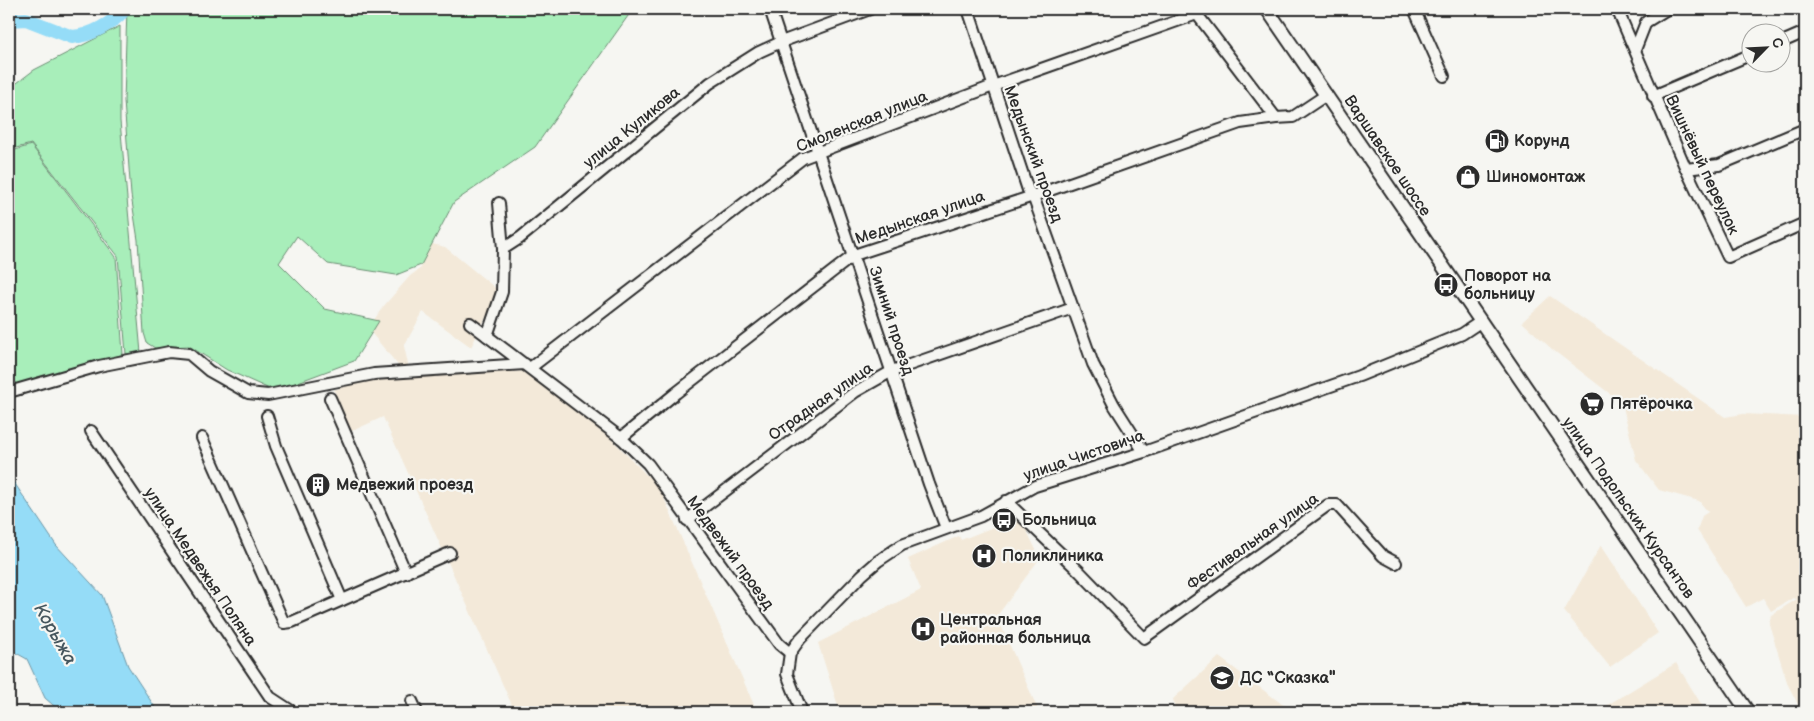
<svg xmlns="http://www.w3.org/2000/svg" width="1814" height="721" font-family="'Balsamiq Sans',sans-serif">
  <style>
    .built { fill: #f3e9d9 }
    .green { fill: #a8eeba; stroke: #6a8c72 }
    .water { fill: #95dcf7; stroke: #6b95a5 }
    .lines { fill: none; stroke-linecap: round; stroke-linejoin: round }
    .river { stroke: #95dcf7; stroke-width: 14 }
    .minor-casing { stroke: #2b2b2b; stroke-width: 14 }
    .major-casing { stroke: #2b2b2b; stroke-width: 16 }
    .minor { stroke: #f6f6f2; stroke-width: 10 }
    .major { stroke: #f6f6f2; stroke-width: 12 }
    .labels { text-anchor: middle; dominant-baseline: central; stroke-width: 4.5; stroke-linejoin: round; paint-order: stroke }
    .street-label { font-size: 16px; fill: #2b2b2b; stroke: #f6f6f2 }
    .poi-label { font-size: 16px; font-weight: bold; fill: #2b2b2b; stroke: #f6f6f2; text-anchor: start }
    .water-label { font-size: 18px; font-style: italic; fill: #46575e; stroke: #f6f6f2 }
  </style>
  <rect width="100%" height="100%" fill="#f6f6f2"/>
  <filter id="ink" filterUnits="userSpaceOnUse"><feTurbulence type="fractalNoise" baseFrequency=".02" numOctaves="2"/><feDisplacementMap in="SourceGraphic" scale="10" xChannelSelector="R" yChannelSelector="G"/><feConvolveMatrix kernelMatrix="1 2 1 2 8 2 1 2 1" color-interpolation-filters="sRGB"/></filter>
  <g filter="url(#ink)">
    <g class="built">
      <path d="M424,242L445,247L499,291L471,347L423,312L404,346L409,369L402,370L368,329L382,308L410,276L421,268L416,245Z"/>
      <path d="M1550,296L1725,417L1743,414L1805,417V712H1802L1788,685L1769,624L1771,615L1797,599L1793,598L1771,611L1763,598L1746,607L1697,530L1702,516L1708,512L1699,501L1659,490L1636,460L1622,403L1553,350L1522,322Z"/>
      <path d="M527,371L596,423L660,489L757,712H515L383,417L350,432L334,390L367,379Z"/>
      <path d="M1013,519L1023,523L1040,558L997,616L1039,712H840L818,643L921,590L908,559L959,536L961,540Z"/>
      <path d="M1601,545L1658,633L1610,667L1564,611Z"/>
      <path d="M1219,657L1282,704L1301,712H1176L1173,699Z"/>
      <path d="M1676,663L1706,712H1596Z"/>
    </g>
    <g class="green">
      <path d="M127,9H633L535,147L454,202L421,265L396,275L328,264L297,236L279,263L325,309L379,321L354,361L274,391L227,370L189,346L155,348L147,343L144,333L138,240L131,195L124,101Z"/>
      <path d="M120,26V121L141,353L126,354L118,256L31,144L9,150V89L34,70Z"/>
      <path d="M31,145L116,257L123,354L53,378L9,389V152Z"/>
    </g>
    <path class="water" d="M9,475L56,545L102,595L128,666L158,712H61L45,698L27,659L9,649Z"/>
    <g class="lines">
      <path class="river" d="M9,20L26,19L72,37C91,36 113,23 125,9"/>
      <defs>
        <g id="minor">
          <path d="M770,9L929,484L946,528"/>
          <path d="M968,9L1028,190L1033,196L1093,364L1114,405L1144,452"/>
          <path d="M1193,9L1276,118L1293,117L1326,95"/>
          <path d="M1414,9L1444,76"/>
          <path d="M1617,9L1686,169L1728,257L1805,223"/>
          <path d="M1782,42L1805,32"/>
          <path d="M1635,50L1646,22L1667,9"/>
          <path d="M1653,96L1752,54"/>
          <path d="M1686,169L1719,165L1805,129"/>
          <path d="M499,203L503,249"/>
          <path d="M470,323L621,438L648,464L779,644L790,653"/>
          <path d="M487,336L502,292L503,249L520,238L710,83L759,52L781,42L870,9"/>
          <path d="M530,368L803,158L993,86L1197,14"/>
          <path d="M9,392L99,366L169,352L189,354L209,371L248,393L268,395L374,374L525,364"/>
          <path d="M330,398L406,573"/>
          <path d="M267,416L276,446L342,600"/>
          <path d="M91,431L270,697L293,712"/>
          <path d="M202,438L284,623L292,622L450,553"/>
          <path d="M621,438L676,393L854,255L1033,196L1240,123L1276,118"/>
          <path d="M1006,501L1080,572L1144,638L1328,505H1337L1383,556L1396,563"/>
          <path d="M687,520L855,392L892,371L1073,308"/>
          <path d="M412,701L417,712"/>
          <path d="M802,712L787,674L790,653L800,639L862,575L878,561L902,545L981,516L1035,486L1144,452L1359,376L1462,334L1480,322"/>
        </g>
        <path id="major" d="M1267,9L1748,712"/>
      </defs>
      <use href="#minor" class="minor-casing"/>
      <use href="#major" class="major-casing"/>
      <use href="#minor" class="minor"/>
      <use href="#major" class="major"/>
    </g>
  </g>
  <defs>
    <symbol id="fuel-disc" viewBox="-11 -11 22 22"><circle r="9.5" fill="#2b2b2b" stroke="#f6f6f2"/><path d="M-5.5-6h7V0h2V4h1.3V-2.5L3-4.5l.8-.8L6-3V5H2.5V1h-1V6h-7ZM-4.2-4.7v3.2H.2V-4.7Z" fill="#fff"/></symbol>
    <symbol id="shop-disc" viewBox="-11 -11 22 22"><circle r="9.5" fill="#2b2b2b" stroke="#f6f6f2"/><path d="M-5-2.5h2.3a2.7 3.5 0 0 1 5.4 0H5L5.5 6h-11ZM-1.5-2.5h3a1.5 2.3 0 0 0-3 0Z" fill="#fff"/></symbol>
    <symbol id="bus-disc" viewBox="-11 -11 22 22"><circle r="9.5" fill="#2b2b2b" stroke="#f6f6f2"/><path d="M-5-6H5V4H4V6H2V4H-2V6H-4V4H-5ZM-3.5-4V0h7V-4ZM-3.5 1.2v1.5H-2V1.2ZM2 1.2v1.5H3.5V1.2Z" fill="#fff"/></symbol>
    <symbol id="supermarket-disc" viewBox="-11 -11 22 22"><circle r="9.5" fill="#2b2b2b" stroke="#f6f6f2"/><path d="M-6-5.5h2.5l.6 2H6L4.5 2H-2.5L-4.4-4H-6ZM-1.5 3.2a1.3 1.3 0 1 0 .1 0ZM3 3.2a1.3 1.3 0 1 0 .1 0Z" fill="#fff"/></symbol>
    <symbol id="building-disc" viewBox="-11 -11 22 22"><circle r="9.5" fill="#2b2b2b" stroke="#f6f6f2"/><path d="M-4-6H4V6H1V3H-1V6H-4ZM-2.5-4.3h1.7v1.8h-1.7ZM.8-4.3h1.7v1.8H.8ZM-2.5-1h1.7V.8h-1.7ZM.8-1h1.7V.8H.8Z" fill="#fff"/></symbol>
    <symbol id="hospital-disc" viewBox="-11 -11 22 22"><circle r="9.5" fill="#2b2b2b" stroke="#f6f6f2"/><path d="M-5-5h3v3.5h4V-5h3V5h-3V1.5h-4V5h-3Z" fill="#fff"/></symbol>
    <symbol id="school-disc" viewBox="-11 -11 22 22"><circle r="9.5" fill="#2b2b2b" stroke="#f6f6f2"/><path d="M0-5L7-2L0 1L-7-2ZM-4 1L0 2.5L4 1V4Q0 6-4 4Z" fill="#fff"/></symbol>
  </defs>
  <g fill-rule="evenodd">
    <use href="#fuel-disc" x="1483" y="127" width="28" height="28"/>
    <use href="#shop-disc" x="1454" y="163" width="28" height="28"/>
    <use href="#bus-disc" x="1432" y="271" width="28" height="28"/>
    <use href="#supermarket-disc" x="1578" y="390" width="28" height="28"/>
    <use href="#building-disc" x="304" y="471" width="28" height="28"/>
    <use href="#bus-disc" x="990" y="506" width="28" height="28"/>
    <use href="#hospital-disc" x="970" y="542" width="28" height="28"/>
    <use href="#hospital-disc" x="909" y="615" width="28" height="28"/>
    <use href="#school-disc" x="1208" y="664" width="28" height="28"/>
  </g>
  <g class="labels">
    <g class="street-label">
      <text transform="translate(862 122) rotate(-22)">Смоленская улица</text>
      <text transform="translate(632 128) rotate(-39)">улица Куликова</text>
      <text transform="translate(1033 154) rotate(70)">Медынский проезд</text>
      <text transform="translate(1387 156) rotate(56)">Варшавское шоссе</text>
      <text transform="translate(1702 165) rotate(65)">Вишнёвый переулок</text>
      <text transform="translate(920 218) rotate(-19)">Медынская улица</text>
      <text transform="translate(891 321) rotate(72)">Зимний проезд</text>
      <text transform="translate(821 402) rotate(-35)">Отрадная улица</text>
      <text transform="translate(1084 456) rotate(-19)">улица Чистовича</text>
      <text transform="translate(1628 508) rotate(55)">улица Подольских Курсантов</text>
      <text transform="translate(1253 542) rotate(-35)">Фестивальная улица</text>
      <text transform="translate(730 553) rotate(54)">Медвежий проезд</text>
      <text transform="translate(200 567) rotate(56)">улица Медвежья Поляна</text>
    </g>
    <g class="poi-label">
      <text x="1514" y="141">Корунд</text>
      <text x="1486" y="177">Шиномонтаж</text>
      <text x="1464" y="276">Поворот на<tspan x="1464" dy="18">больницу</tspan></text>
      <text x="1610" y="404">Пятёрочка</text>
      <text x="336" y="485">Медвежий проезд</text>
      <text x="1022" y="520">Больница</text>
      <text x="1002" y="556">Поликлиника</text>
      <text x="940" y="620">Центральная<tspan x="940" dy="18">районная больница</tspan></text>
      <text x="1240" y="678">ДС “Сказка"</text>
    </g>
    <g class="water-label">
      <text transform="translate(55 634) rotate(60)">Корыжа</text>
    </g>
  </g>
  <rect width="1814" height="721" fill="none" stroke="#f6f6f2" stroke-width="30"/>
  <rect x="15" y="15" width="1784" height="691" fill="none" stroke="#2b2b2b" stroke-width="2" filter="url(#ink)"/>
  <g transform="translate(1766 48) rotate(66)"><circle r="24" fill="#f6f6f2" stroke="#a5a5a2"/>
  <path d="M0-4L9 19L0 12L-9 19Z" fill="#2b2b2b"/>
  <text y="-8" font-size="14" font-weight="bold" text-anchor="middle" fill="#2b2b2b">С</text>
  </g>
</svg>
